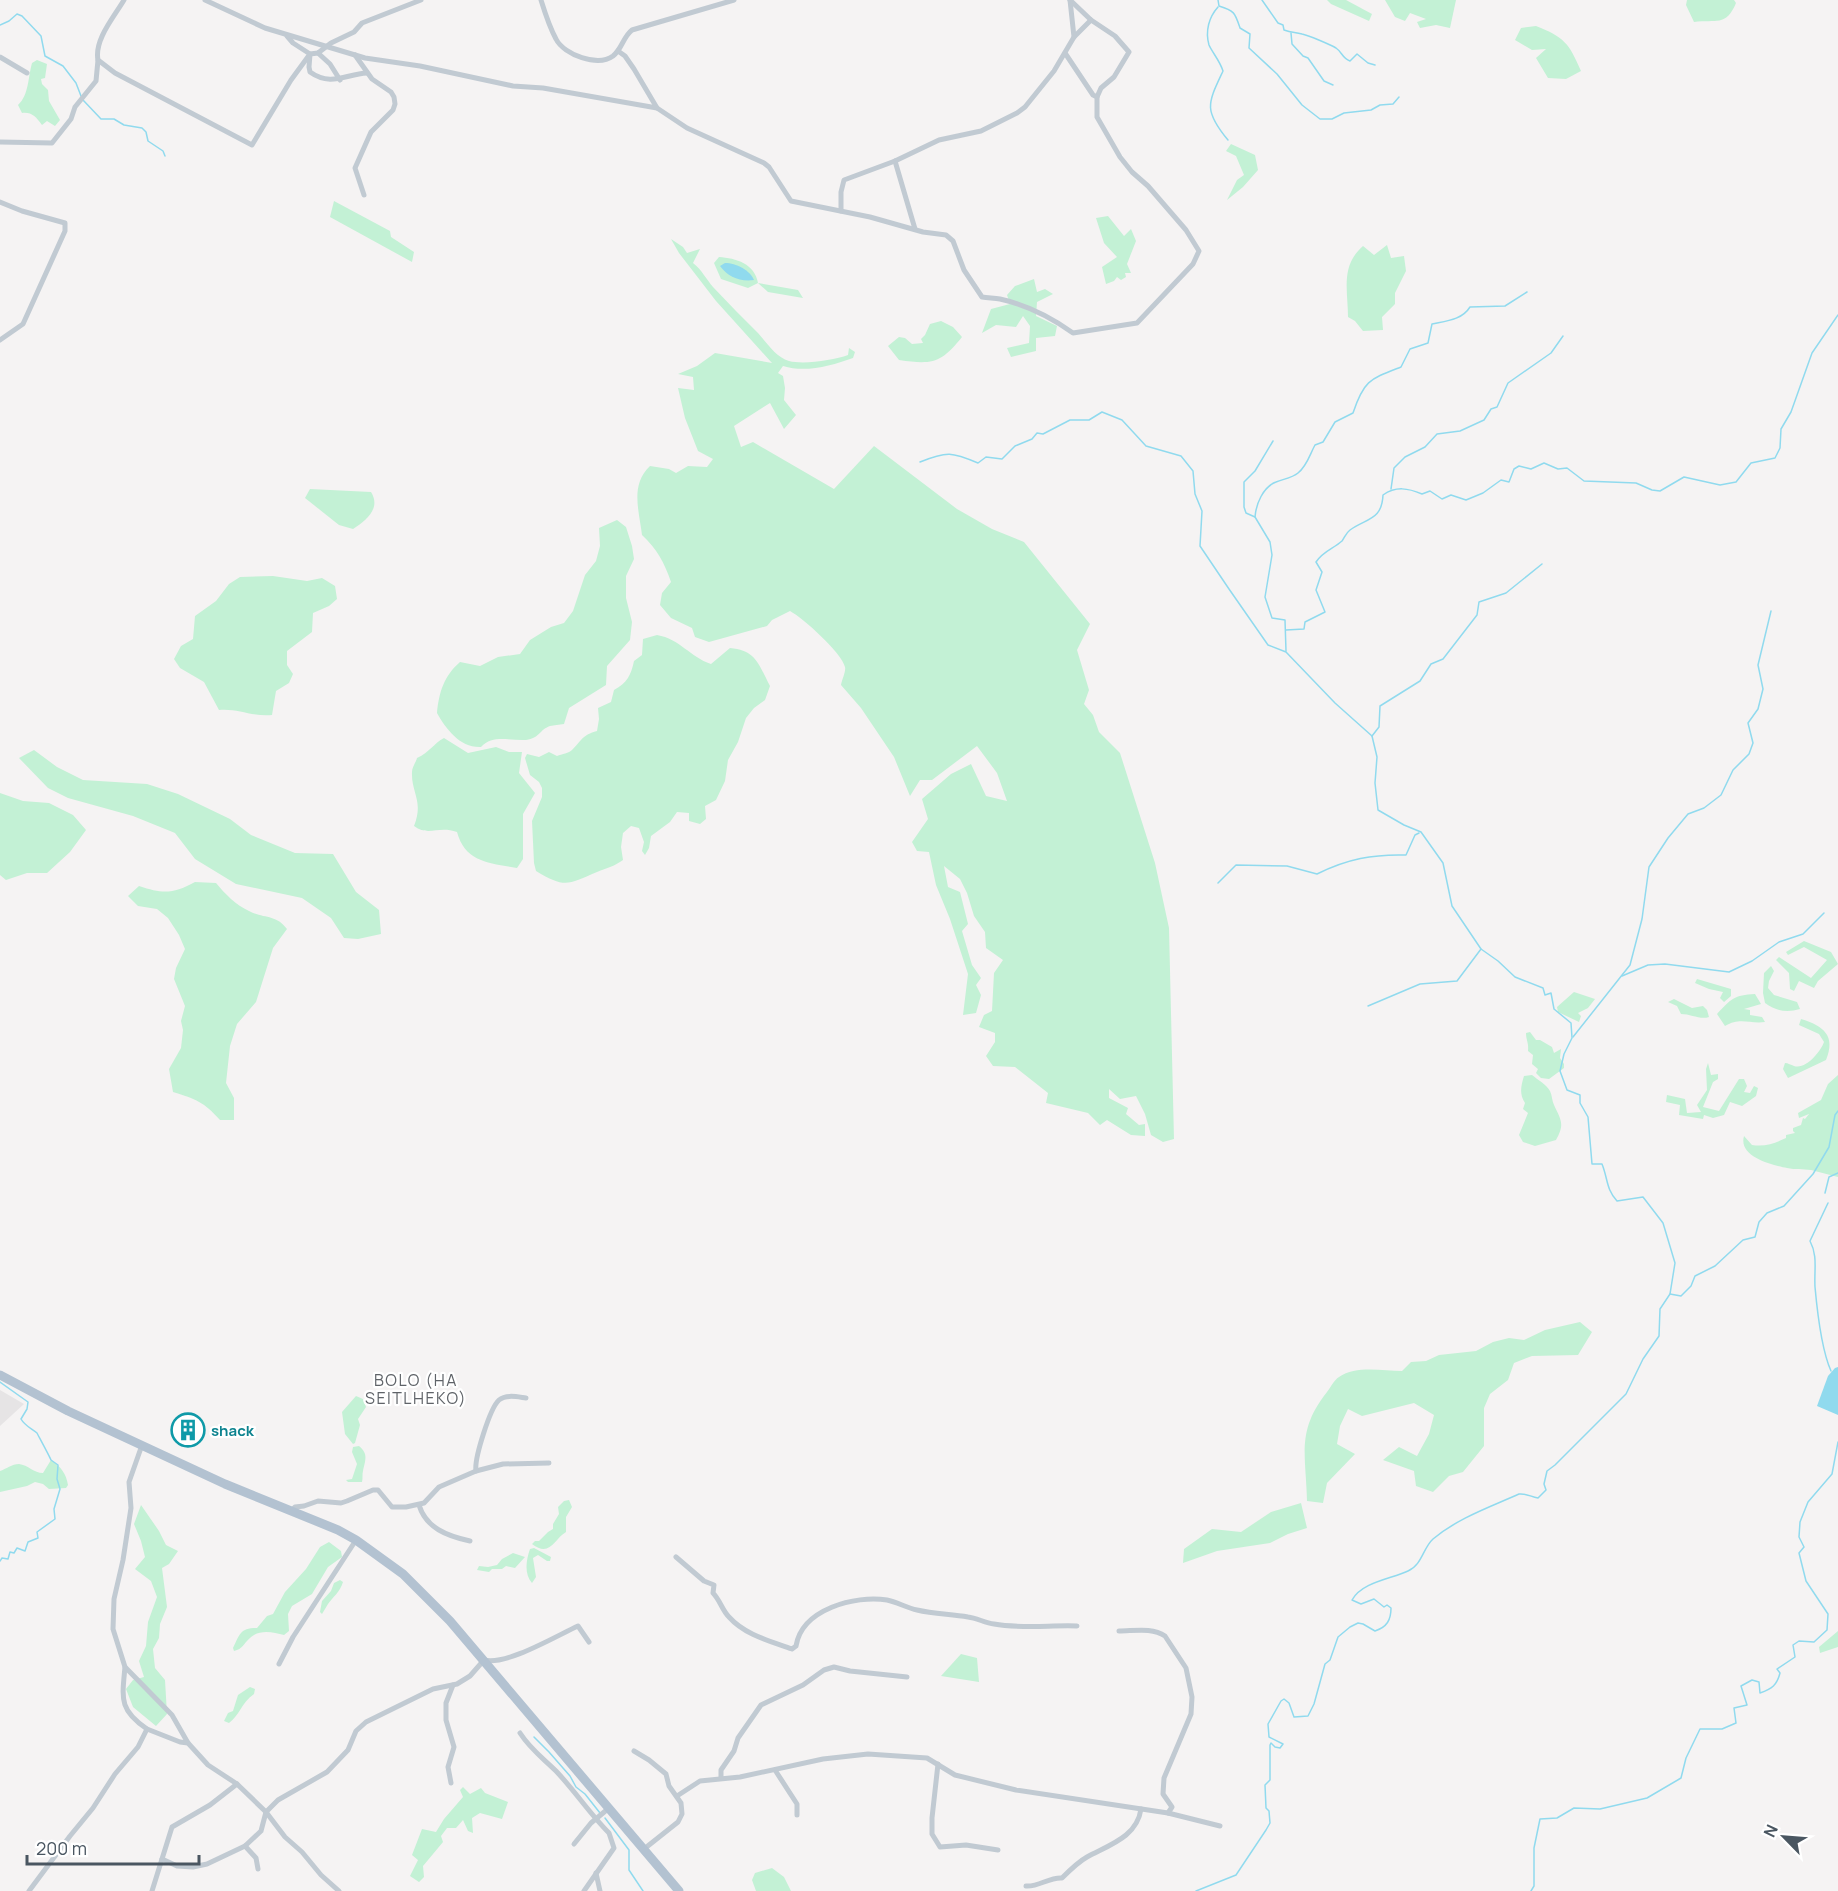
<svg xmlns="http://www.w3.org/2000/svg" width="1838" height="1891" font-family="Manrope,sans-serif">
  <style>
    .education { fill: #e6e4e5 }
    .green { fill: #c3f1d5 }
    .water { fill: #90daee }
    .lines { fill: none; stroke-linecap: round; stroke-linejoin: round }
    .stream { stroke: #90daee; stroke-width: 1.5 }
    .street { stroke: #c1cad2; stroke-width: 5 }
    .primary { stroke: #b3c2d1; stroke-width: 9 }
    .labels { text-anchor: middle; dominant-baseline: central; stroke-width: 4.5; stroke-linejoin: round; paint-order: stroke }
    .culture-label { font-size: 15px; font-weight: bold; fill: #0d838f; stroke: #fff; text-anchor: start }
    .neighbourhood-label { font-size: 16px; letter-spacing: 1.5px; fill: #5f6368; stroke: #fff }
  </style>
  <rect width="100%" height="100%" fill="#f5f3f3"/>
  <path class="education" d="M0,1390L24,1404L0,1426Z"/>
  <g class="green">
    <path d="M1327,0H1346L1372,14L1369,21L1331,4Z"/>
    <path d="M1385,0H1456L1450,28L1436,25L1420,28L1417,22L1426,19L1410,13L1405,21L1395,17Z"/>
    <path d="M1687,0H1734L1736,3C1726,27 1716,19 1694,22L1686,5Z"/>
    <path d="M1536,26C1564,37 1569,43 1581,71L1566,79L1548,78L1536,58L1546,49L1532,50L1515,40L1521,28Z"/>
    <path d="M37,60L47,64L45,78L41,79L42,84L48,90L49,101L60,120L55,126L47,121L42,125C36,117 32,112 22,113L18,105C29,95 28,77 32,63Z"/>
    <path d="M1231,144L1255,155L1258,170L1243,187L1227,200L1237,180L1244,175L1236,156L1226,151Z"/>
    <path d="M334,201L390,231L391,237L414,252L412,262L330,217Z"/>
    <path d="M1108,216L1124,236L1131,229L1136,241L1127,264L1131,273H1125L1126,277L1121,280L1117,277L1114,281L1106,284L1102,267L1117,257L1104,243L1096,218Z"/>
    <path d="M671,239L683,247L687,253L700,249L693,263C702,270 706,279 713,287C728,303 743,318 758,333C767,343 776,357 789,361C804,365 834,360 848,355L849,348L855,352L853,358C831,366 805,373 783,366L778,373L783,376L785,388L784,400L796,415L784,429L770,403L734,426L741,447L753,442L834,489L874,446L957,509L992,529L1024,542L1090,624L1077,650L1089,690L1084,704L1093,715L1099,732L1120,753L1155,863L1169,928L1174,1139L1163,1142L1151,1135L1145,1114L1136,1096L1120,1099L1109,1089V1098L1128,1108L1126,1114L1139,1125L1145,1124V1136L1131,1135L1107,1120L1100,1125L1088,1113L1046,1103L1048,1093L1015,1067L993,1066L986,1056L995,1042V1033L979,1027L984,1015L992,1011L994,973L1003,960L986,948L985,932L974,916L967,893L960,879L944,866L948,887L960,892L968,924L962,931L972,965L981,978L976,985L981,995L976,1013L963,1015L968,974L950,919L936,885L929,852L917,851L912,842L928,819L922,799L951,774L971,764L986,796L1007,801L997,773L977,746L932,780H920L910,796L894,757L861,708L841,685C842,679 846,672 845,667C842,653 803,618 790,611L772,620L767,626L709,642L695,637L692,628L671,618L660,605L662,593L671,582C664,562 657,549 642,535C639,510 630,485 650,466L669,469L676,473L688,466L707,467L713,459L698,451L685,418L678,388L694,390L693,377L678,374L697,366L715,353L772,363L716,301L679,253Z"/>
    <path d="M1387,245L1391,258L1404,256L1406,271L1395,293V304L1382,317L1383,330L1363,331L1355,321L1348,317C1348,291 1340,266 1363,246L1374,255Z"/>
    <path d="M719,257C736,258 755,264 758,283L798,290L803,298L768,292L758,283L748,288L721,279L714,263Z"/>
    <path d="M1034,279L1037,292L1045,289L1053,294L1037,302L1036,316L1057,326L1055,336L1036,338V351L1011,357L1007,348L1029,343L1030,326L1023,316L1016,327L996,325L982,333L991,309L1010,304L1007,295L1015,286Z"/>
    <path d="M941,321L953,327L962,337C941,363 933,365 899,360L888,346L899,337L905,338L912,344L923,343L921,339L925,335L930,324Z"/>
    <path d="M310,489L371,492C381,508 367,520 353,529L339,525L305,498Z"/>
    <path d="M617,520L626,527L632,546L634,559L626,576V598L632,622L630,640L607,666L606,685L569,708L564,724C559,725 554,725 550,726C539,730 540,738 526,740C510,741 493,734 481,747C460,748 446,729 437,713C439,692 444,676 460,662L480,666L498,657L520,654L530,640L551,627L564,623L573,611L585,575L596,561L600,546L599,528Z"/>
    <path d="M273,576L307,581L322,578L335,586L337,599L329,606L313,613L312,632L287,651V665L293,674L289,683L276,691L272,715C253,717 237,708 219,710L204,682L180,668L174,659L181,646L193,639L195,616L216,601L229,584L240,577Z"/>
    <path d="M657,635C680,639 690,657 711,664L730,648C756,650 759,665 770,686L765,700L754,708L746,718L738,742L728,760L725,781L716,800L705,806L706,819L700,824L689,821V813L677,812L670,822L651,836L649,848L645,855L642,851L644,842L639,828L631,826L623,833L621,847L623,860C615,866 607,868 597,872C568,884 566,889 536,871L534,863L532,821L542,797V788L539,782L530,775L525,758L527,754L539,757L549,752L557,756C562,754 569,753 572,750C582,740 582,735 597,731L599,719L598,708L611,702L614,690C627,683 631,675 634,661L642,655L643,639Z"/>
    <path d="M444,738L468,753L496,747L509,752H522L519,773L535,793L523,814V859L517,868C489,863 465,862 457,832C438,825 429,837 414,826C424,801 411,793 412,772C412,767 416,762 417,758C430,752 433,744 444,738Z"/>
    <path d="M34,750L57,767L83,780L147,784L178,794L230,819L251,835L295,853L333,854L356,892L379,910L381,934L358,939L344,938L331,918L302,898L236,884L195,859L175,833L133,816L68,798L48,788L19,758Z"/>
    <path d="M0,793L23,801L49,803L73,815L86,830L70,852L47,873H27L6,880L0,875Z"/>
    <path d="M195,882L216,883C225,894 236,905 249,911C264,919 276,914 287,929L273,948L256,1002L237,1024L230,1046L226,1083L234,1098V1120H220C204,1102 196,1099 173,1092L169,1069L181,1048L183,1030L181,1021L185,1006L174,979L176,968L185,949L179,935L168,918L157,909L138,906L128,896L139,886C163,894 173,894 195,882Z"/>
    <path d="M1804,941L1831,952L1838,964L1818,981L1814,988L1799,981L1794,991L1790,989L1789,973L1776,960L1779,957L1811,978L1827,960L1804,947L1788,955L1786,952Z"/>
    <path d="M1771,966L1774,971L1769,981L1768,988L1774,995L1797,1002L1800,1009C1787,1013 1776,1011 1765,1003L1763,993L1764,973Z"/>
    <path d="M1697,979L1731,989V996L1724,1002L1720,998L1723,992L1709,989L1695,983Z"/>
    <path d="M1574,992L1595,999L1588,1008L1578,1013L1581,1016L1579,1022L1558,1012L1557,1007Z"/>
    <path d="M1755,994L1761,1004L1744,1009L1750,1010V1015L1762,1017L1765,1022C1749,1024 1740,1017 1725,1026L1717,1014C1731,999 1734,995 1755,994Z"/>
    <path d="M1674,999L1692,1008L1703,1006L1707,1010L1709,1017C1700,1020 1691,1014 1681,1014L1677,1006L1668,1002Z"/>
    <path d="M1801,1019C1824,1026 1836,1036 1826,1060L1788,1078L1783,1069L1785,1063C1788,1063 1791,1065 1794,1066C1806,1070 1821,1051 1824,1042L1819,1034L1799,1025Z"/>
    <path d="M1530,1032L1536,1040H1540L1552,1047L1554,1053L1561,1049L1560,1058L1564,1064V1068L1549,1079L1541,1078L1536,1073L1538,1069L1532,1064L1533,1055L1528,1051C1529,1043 1526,1040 1526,1033Z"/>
    <path d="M1708,1063L1711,1075L1718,1074V1079L1713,1082L1703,1107L1719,1111L1739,1079H1744L1747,1086L1744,1092L1750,1093L1754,1086L1758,1088L1756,1096L1742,1106L1730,1102L1724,1115L1713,1118L1704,1115L1703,1119L1679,1115L1680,1105L1666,1102L1667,1095L1685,1099L1687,1113L1701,1112L1697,1105L1707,1090L1706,1069Z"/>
    <path d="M1532,1075C1538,1080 1546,1084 1550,1091C1552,1095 1552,1101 1554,1105C1561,1120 1565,1124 1556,1140L1535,1146L1523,1142L1519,1135L1528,1113L1523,1109L1525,1103C1519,1094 1521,1086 1524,1076Z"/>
    <path d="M1838,1075V1177C1829,1175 1820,1172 1811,1170C1803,1169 1795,1170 1787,1168C1772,1165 1738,1157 1744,1136L1752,1145C1766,1147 1775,1143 1786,1138V1135L1795,1133L1793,1131V1128L1801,1125L1803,1118L1805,1119L1809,1114L1799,1118L1798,1113L1821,1100L1828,1084Z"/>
    <path d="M1580,1322L1592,1332L1578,1355L1532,1356L1514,1363L1508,1380L1490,1394L1484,1408V1446L1463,1472L1449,1476L1433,1492L1416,1486L1414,1471L1383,1460L1399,1447L1417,1456L1429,1434L1434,1415L1414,1403L1362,1416L1348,1409L1340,1426L1337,1444L1355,1454L1327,1483L1323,1503L1307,1501C1306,1455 1296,1431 1327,1392C1331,1387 1334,1380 1339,1377C1356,1365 1383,1371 1402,1371L1411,1362L1426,1361L1439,1355L1476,1351L1493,1342L1509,1338L1524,1340L1545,1330Z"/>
    <path d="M356,1396L363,1399L366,1407L358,1419L360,1425L355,1443L353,1444L345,1434L342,1412Z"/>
    <path d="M359,1446C369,1454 365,1461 363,1471C362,1474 363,1478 362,1482H348L346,1480L352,1479L357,1464L352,1452L353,1447Z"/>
    <path d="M51,1460C61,1467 66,1473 68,1485L66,1488L49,1489L43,1484L35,1482L27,1486L0,1492V1471C6,1469 12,1464 19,1464C28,1465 34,1473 43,1473Z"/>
    <path d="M569,1500L572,1507L566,1517V1532C554,1539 550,1558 532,1544L535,1541H539L548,1532L553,1529V1524L559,1514L558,1507L564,1501Z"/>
    <path d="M1301,1503L1307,1528L1288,1534L1270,1543L1217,1551L1183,1563L1184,1549L1212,1529L1241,1532L1271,1512Z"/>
    <path d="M141,1505L159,1531L166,1545L178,1551L169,1564L162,1568L167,1607L160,1624L159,1638L153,1649L155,1668L165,1680L167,1714L156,1726L133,1707L126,1689L133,1680L144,1677L139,1661L146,1646L148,1622L157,1597L151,1581L135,1569L145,1557L141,1541L134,1524Z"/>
    <path d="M329,1542L341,1551L342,1557L328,1567L312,1594L292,1606L288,1614L289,1631L284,1635C273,1632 259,1629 250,1638C243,1644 243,1649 234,1651L233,1648C240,1634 240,1628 257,1628L267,1616L273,1614L285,1592L306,1569L320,1547Z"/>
    <path d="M534,1548L551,1557L550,1561H547L538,1555L533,1558L536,1577L532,1583C524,1574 526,1560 530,1549Z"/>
    <path d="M513,1553L525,1557L515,1568L506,1566L502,1569H492L489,1572L477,1570L479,1566L488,1567L497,1565L502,1559Z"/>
    <path d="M340,1580L343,1582C340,1592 333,1597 328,1604C326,1607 324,1611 322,1614L320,1612L322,1601L331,1591L334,1583Z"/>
    <path d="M1838,1631V1647L1820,1653L1819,1647Z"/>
    <path d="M961,1654L977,1658L979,1682L941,1676Z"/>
    <path d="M250,1687L255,1689L254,1694C241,1703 240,1715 229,1723L224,1721L228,1713L233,1711L238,1695Z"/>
    <path d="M463,1787L470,1794L481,1788L485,1793L508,1802L502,1819L480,1813L472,1818L473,1833L468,1831L463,1820L456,1828H447L441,1836L443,1842L423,1866L424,1877L419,1882L410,1876L418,1860L412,1855L422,1829L436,1832L444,1819L463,1797L460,1790Z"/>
    <path d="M772,1868L784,1877L791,1891H756L752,1880L755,1873Z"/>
  </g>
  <g class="water">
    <path d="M725,263C736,263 750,270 754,280C740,282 728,277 720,266Z"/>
    <path d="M1838,1367V1415L1817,1406L1828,1376L1835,1368Z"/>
  </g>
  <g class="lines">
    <g class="stream">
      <path d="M1218,0L1219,6C1235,11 1235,13 1240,28L1250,34L1249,48L1277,74L1302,105L1320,119H1332L1344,113L1371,110L1380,105L1393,104L1399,97"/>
      <path d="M1262,0L1278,23L1283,25L1284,30C1292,33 1294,32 1302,34C1308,35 1331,45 1336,48C1342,52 1342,58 1350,61L1357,54L1368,63L1375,65"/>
      <path d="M1218,7C1209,17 1205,31 1209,45C1212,52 1220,61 1223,71C1208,103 1203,110 1228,140"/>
      <path d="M0,25L9,21L17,14L22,16L41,36L45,56L63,66L76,83L81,96"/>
      <path d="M1291,33L1292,44L1303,56L1308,58L1324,81L1333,85"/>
      <path d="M83,100L101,119H114L124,125L142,128L146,132L148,141L163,151L165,156"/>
      <path d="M1273,441L1255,471L1244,482V507L1246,513L1255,517L1270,542L1272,555L1265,597L1272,618L1285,620L1286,651"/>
      <path d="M920,462C947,451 952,452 978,463L986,457L1002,459L1015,446L1032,439L1037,433L1043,434L1070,420H1089L1102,412L1122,420L1146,446L1181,456L1193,471L1195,494L1202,511L1200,546L1229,589L1268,645L1286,652L1335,703L1372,736L1377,757L1375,783L1378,810L1404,825L1421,832L1443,863L1452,906L1481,949L1498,961L1515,977L1543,988L1545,995L1551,993L1554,1009L1571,1023L1572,1038L1564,1054L1560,1071L1567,1090L1580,1095V1103L1588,1117L1592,1164H1602C1608,1179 1606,1189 1617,1201L1643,1197L1663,1223L1675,1263L1670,1294L1660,1309L1659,1336L1643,1359L1626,1394L1555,1465L1547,1471L1544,1484L1546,1490L1538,1498C1531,1497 1526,1493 1519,1494C1490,1507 1458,1518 1433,1539C1423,1548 1422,1565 1408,1571C1391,1579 1362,1582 1352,1600L1361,1604L1374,1599L1384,1607L1387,1605L1391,1608C1391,1620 1387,1627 1375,1631L1363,1624L1358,1623L1350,1627L1338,1637L1330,1660L1325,1664L1314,1704L1308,1716L1294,1717L1289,1703L1284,1699L1281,1701L1268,1724L1269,1737L1283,1744L1280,1748L1275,1747L1271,1743L1270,1745V1780L1265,1785L1266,1808L1269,1811L1270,1823L1266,1830L1236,1875L1196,1891"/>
      <path d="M1391,489L1394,468L1405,457L1425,447L1437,434L1460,431L1484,420L1491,409L1497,407L1508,383L1551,353L1563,336"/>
      <path d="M1255,517C1256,504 1263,487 1276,482C1283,479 1292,478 1298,473C1307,466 1310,454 1315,445L1323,442L1335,422L1353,413C1364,380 1370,379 1401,367L1410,349L1428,343L1432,324C1446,321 1462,320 1470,307L1505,306L1527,292"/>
      <path d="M1286,630L1304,629L1305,622L1325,612L1316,590L1322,572L1316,562C1323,551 1333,549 1342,541C1345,537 1346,533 1350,530C1367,518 1382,520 1383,495C1396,486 1408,488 1422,494L1430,491L1442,499L1451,495L1466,500L1483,493L1501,480L1509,482L1514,469L1519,466L1531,469L1544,463L1558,469L1567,468L1584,481L1636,483L1652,490L1660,491L1684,477L1720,485L1736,482L1751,463L1775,458L1780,448L1781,429L1791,412L1812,353L1838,315"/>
      <path d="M1372,736L1379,727L1380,706L1420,681L1431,664L1443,659L1477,615L1479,602L1506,593L1542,564"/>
      <path d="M1218,883L1236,865L1287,866L1317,874C1347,859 1373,854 1406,855L1415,835L1419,833"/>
      <path d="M1622,976L1648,965L1665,964L1729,972L1752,961L1779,942L1803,934L1824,913"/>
      <path d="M1368,1006L1420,984L1457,981L1481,949"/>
      <path d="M1573,1037L1630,965L1642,919L1649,867L1668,838L1688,814L1704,808L1721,795L1733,770L1749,754L1753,743L1748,723L1758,709L1763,689L1758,665L1771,611"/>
      <path d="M1825,1193L1829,1177L1838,1173"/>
      <path d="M1828,1203L1810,1241C1818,1256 1814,1270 1815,1287C1817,1309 1822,1351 1831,1371"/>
      <path d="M1670,1294L1681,1296L1691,1286L1695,1276L1715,1266L1743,1240L1755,1237L1759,1222L1767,1213L1784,1206L1813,1174L1829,1147L1835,1115L1838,1111"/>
      <path d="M0,1382L28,1402L27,1409L21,1419C25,1426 31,1428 37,1433C38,1435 50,1457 51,1460L58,1465L57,1479L60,1489L54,1509L55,1519L37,1532L38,1538L28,1542L25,1551L17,1548L14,1553L10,1552L8,1559L2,1558L0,1561"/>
      <path d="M534,1737L549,1752L570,1776L576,1787L585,1794L600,1813"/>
      <path d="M605,1818L629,1850V1870L643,1891"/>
      <path d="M1531,1891L1534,1886V1848L1540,1819L1557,1818L1574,1808L1600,1809L1647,1798L1681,1778L1686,1758L1700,1729H1722L1736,1723L1734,1708L1747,1705L1741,1686L1752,1680L1759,1682L1760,1693C1772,1689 1777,1685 1780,1673L1777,1669L1795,1657L1793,1645L1799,1641L1814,1642L1827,1630L1828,1614L1806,1581L1799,1553L1804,1547L1799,1537L1800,1522L1808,1502L1832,1474L1838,1442"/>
    </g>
    <g class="street">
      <path d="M124,0C114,17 94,40 98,60L115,73L252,145L291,80L310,54L293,43L287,36"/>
      <path d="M205,0L265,28L365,58L420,66L513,86L543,88L657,108"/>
      <path d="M541,0C545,13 550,28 556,39C564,55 598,67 613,56C622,49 623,37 632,30L734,0"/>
      <path d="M1070,0L1091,20L1115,36L1129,52L1114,77L1101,88L1097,97"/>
      <path d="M1074,37L1091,20"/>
      <path d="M618,51L625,56L634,69L657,108L687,128L764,163L769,167L791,201L870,217L923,232L946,235L953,241L964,270L982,297C988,298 994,298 1000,299C1027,305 1052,318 1073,333L1137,323L1193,264L1199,251L1186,230L1148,186L1132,172L1120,157L1097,117V97L1093,95L1065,53"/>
      <path d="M318,53L330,64L340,80"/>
      <path d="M355,55L372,79L391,92L394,97L395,104L393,110L371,132L355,168L364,195"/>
      <path d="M0,57L27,73"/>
      <path d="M367,73C346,74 331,87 310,72L309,67L310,54L318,53L331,43L354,32L362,23L421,0"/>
      <path d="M0,142L52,143L71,119L75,107L96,81L98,60"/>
      <path d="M895,161L915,229"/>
      <path d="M0,202L22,211L65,223V231L23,324L0,340"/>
      <path d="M841,211V192L844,180L895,161L939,140L981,131L1017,113L1025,107L1054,71L1074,37L1070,0"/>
      <path d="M142,1445L129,1482L131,1508L123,1560L114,1599L113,1629L125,1667L172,1715L188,1743"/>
      <path d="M476,1471L503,1464L549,1463"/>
      <path d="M419,1505C426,1528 447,1536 470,1541"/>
      <path d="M291,1511L295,1507L304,1506L318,1501L341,1503L347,1501L373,1490H378L392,1507H406L424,1503L439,1487L476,1471C474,1459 490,1408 499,1400C506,1394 518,1397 526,1398"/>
      <path d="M676,1557L704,1581L714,1585L713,1593C720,1600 722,1610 729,1617C745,1635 770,1641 792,1649L796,1646C802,1609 855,1595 887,1600C897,1602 907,1608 917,1610C934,1614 951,1614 968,1617C977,1618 985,1623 994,1624C1022,1629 1050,1625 1077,1626"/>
      <path d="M1119,1631C1134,1631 1152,1627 1165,1636L1186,1668L1192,1697L1191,1714L1164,1778L1163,1794L1172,1807L1168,1813"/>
      <path d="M279,1664L293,1637L356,1540"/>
      <path d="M147,1729L180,1742L188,1743L208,1765L237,1784L266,1812L285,1837L302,1852L321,1875L339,1891"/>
      <path d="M520,1733C531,1750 543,1758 556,1771C575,1791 590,1814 609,1833L614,1848L584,1891"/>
      <path d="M634,1751L649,1760L666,1774L669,1786L681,1803L682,1814L678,1822L644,1849"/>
      <path d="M938,1764L932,1818V1834L940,1847L966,1845L998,1850"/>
      <path d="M775,1770L797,1804V1815"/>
      <path d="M721,1777V1770L734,1751L738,1738L761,1705L803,1685L824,1670L834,1667L850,1671L907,1677"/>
      <path d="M451,1783L448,1767L454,1747L446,1720V1703L453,1685"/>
      <path d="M677,1796L700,1781L740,1777L823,1759L868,1754L927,1758L955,1775L1016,1790L1168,1813L1220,1826"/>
      <path d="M574,1844L591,1823L609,1808"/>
      <path d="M245,1846L256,1858L258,1869"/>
      <path d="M162,1859L177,1866L193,1867L207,1864L245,1846L261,1831L266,1812L278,1800L327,1772L348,1750L356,1731L366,1722L433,1689L457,1684L470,1676L484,1660C506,1666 556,1636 578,1626L589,1642"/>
      <path d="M596,1873L600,1891"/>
      <path d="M1026,1886C1039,1887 1049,1877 1062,1878C1069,1871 1078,1862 1087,1857C1109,1845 1137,1837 1141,1809"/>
      <path d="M29,1891L70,1836L93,1808L115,1774L138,1747L147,1729C119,1710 122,1699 125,1667"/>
      <path d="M152,1891L172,1827L210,1805L237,1784"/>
    </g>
    <path class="primary" d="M0,1375L68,1411L225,1484L338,1530L356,1540L403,1574L450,1621L679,1891"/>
  </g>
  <defs>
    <symbol id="building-ring" viewBox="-11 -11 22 22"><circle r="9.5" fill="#fff" stroke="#0f9aa8" stroke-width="1.5"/><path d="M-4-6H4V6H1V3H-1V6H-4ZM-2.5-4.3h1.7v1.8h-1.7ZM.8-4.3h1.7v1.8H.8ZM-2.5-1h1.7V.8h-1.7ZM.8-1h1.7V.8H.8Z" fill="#0f9aa8"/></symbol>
  </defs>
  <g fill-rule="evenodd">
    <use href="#building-ring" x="169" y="1411" width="38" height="38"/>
  </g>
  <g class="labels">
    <g class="culture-label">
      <text x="211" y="1430">shack</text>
    </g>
    <g class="neighbourhood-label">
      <text x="416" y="1380">BOLO (HA<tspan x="416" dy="18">SEITLHEKO)</tspan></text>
    </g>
  </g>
  <g transform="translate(1784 1837) rotate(295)" stroke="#ffffff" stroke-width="4.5" paint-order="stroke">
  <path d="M0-4.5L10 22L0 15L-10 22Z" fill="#4a5661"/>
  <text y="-9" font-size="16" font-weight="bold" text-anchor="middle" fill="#4a5661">N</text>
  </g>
  <path d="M27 1855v9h172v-9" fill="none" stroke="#4a5661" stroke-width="3"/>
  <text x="36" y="1855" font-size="18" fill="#4a5661" stroke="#ffffff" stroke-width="4.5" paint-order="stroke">200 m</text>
</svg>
